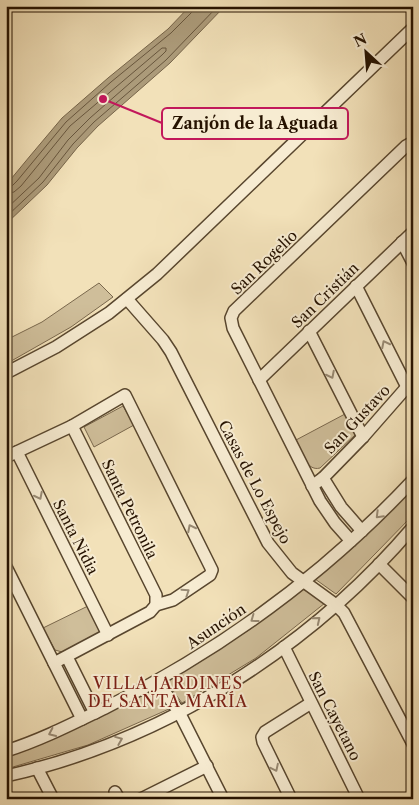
<svg xmlns="http://www.w3.org/2000/svg" width="419" height="805" font-family="'Libre Caslon Text',serif">
  <style>
    .green { fill: #cfbe9a; stroke: #7a684d }
    .water { fill: #ac9b7a; stroke: #766449 }
    .lines { fill: none; stroke-linecap: round; stroke-linejoin: round }
    .shore { stroke: #68563d; stroke-width: 1 }
    .minor-casing { stroke: #58462e; stroke-width: 14 }
    .minor { stroke: #f7ecd2; stroke-width: 11 }
    .oneway { stroke: #988a74 }
    .labels { text-anchor: middle; dominant-baseline: central; stroke-width: 4; stroke-linejoin: round; paint-order: stroke }
    .street-label { font-size: 15px; fill: #251200; stroke: #f7ecd2 }
    .neighbourhood-label { font-size: 16px; letter-spacing: 1px; fill: #7a1f14; stroke: #f7ecd2 }
    .leader { fill: none; stroke: #c2185b; stroke-width: 2 }
    .callout-dot { fill: #c2185b; stroke: #f7ecd2; stroke-width: 2 }
    .callout { fill: #f7ecd2; stroke: #c2185b; stroke-width: 2 }
    .callout-label { font-size: 16px; text-anchor: middle; font-weight: bold; fill: #251200 }
  </style>
  <rect width="100%" height="100%" fill="#f2e1b9"/>
  <filter id="stains"><feTurbulence type="fractalNoise" baseFrequency=".004" numOctaves="4"/><feColorMatrix values="0 0 0 0 .2 0 0 0 0 .09 0 0 0 0 .02 0 0 0 .5 -.17"/></filter>
  <radialGradient id="worn" r=".72"><stop offset=".6" stop-color="#630" stop-opacity="0"/><stop offset="1" stop-color="#630" stop-opacity=".3"/></radialGradient>
  <g class="green">
    <path d="M99,283L113,297L71,327L6,364V340L42,322Z"/>
    <path d="M123,406L134,425L94,447L84,427Z"/>
    <path d="M345,414L355,432V435L320,468C306,472 301,450 296,440Z"/>
    <path d="M413,485V515L336,594L315,579L354,547Z"/>
    <path d="M303,589L325,603L256,658L182,703L166,681L249,630Z"/>
    <path d="M90,605L101,632L100,633L62,652L55,650L43,628Z"/>
    <path d="M152,687L169,709L88,745L6,769V755Z"/>
  </g>
  <path class="water" d="M190,6H225L170,63L98,126L77,148L47,185L6,224V185L30,156L62,118L108,78L168,29Z"/>
  <g class="lines">
    <g class="shore">
      <path d="M6,188L11,187L17,181L66,122L111,82L171,33L192,12L193,6"/>
      <path d="M6,194L14,192L21,186L70,126L162,48H166V51L162,55L90,118L68,140L39,178L6,209"/>
      <path d="M6,217L43,182L73,144L94,122L166,60L218,6"/>
    </g>
    <defs>
      <g id="minor">
        <path d="M402,242L413,263"/>
        <path d="M356,286L407,387"/>
        <path d="M127,299L163,340L171,352L268,543L292,573L336,605L344,613L413,744"/>
        <path d="M309,331L363,437"/>
        <path d="M6,373L56,347L109,313L157,274L413,28"/>
        <path d="M259,380L413,232"/>
        <path d="M72,426L156,595V605"/>
        <path d="M17,452L108,635"/>
        <path d="M6,457L72,426L125,395L212,570L210,575L173,600L156,605L150,612L54,663"/>
        <path d="M323,478L341,507L362,531"/>
        <path d="M312,486L323,478L363,437L413,380"/>
        <path d="M351,541L335,523L320,501L233,328L231,318L234,311L406,146L413,142"/>
        <path d="M379,564L412,597"/>
        <path d="M6,567L82,719"/>
        <path d="M284,647L359,799"/>
        <path d="M67,657L95,713"/>
        <path d="M157,681L179,712L223,799"/>
        <path d="M6,751C41,740 74,723 107,707C221,650 325,574 413,480"/>
        <path d="M37,768L53,799"/>
        <path d="M6,776C163,741 309,649 413,527"/>
        <path d="M115,792L119,799"/>
        <path d="M141,799L207,766"/>
        <path d="M291,799L263,742L262,737L265,732L311,703"/>
      </g>
    </defs>
    <use href="#minor" class="minor-casing"/>
    <use href="#minor" class="minor"/>
  </g>
  <defs><path id="oneway-chevron" d="M-2-3.5L2.5 0L-2 3.5" fill="none" stroke-width="1.6" stroke-linecap="round" stroke-linejoin="round" transform="scale(1.25)"/></defs>
  <g class="oneway">
    <use href="#oneway-chevron" transform="translate(385 344) rotate(-117)"/>
    <use href="#oneway-chevron" transform="translate(331 375) rotate(63)"/>
    <use href="#oneway-chevron" transform="translate(39 496) rotate(63)"/>
    <use href="#oneway-chevron" transform="translate(379 515) rotate(135)"/>
    <use href="#oneway-chevron" transform="translate(191 528) rotate(-117)"/>
    <use href="#oneway-chevron" transform="translate(186 592) rotate(-34)"/>
    <use href="#oneway-chevron" transform="translate(254 619) rotate(144)"/>
    <use href="#oneway-chevron" transform="translate(317 620) rotate(-39)"/>
    <use href="#oneway-chevron" transform="translate(52 733) rotate(155)"/>
    <use href="#oneway-chevron" transform="translate(119 740) rotate(-22)"/>
    <use href="#oneway-chevron" transform="translate(275 768) rotate(64)"/>
  </g>
  <g class="labels">
    <g class="street-label">
      <text transform="translate(264 262) rotate(-44)">San Rogelio</text>
      <text transform="translate(325 295) rotate(-44)">San Cristián</text>
      <text transform="translate(357 419) rotate(-47)">San Gustavo</text>
      <text transform="translate(255 482) rotate(62)">Casas de Lo Espejo</text>
      <text transform="translate(130 509) rotate(64)">Santa Petronila</text>
      <text transform="translate(76 537) rotate(63)">Santa Nidia</text>
      <text transform="translate(216 626) rotate(-34)">Asunción</text>
      <text transform="translate(335 716) rotate(63)">San Cayetano</text>
    </g>
    <g class="neighbourhood-label">
      <text x="168" y="683">VILLA JARDINES<tspan x="168" dy="18">DE SANTA MARÍA</tspan></text>
    </g>
  </g>
  <path class="leader" d="M103 99L162 123"/>
  <circle class="callout-dot" cx="103" cy="99" r="5"/>
  <rect class="callout" x="162" y="108" width="186" height="31" rx="5"/>
  <g class="callout-label">
    <text x="255" y="129">Zanjón de la Aguada</text>
  </g>
  <rect width="419" height="805" fill="none" stroke="#f2e1b9" stroke-width="25"/>
  <rect x="8" y="8" width="404" height="790" fill="none" stroke="#251200" stroke-width="2.5"/>
  <rect x="12" y="12" width="394" height="780" fill="none" stroke="#251200"/>
  <g transform="translate(366 52) rotate(334)" stroke="#f7ecd2" stroke-width="4" paint-order="stroke">
  <path d="M0-4L9 19L0 12L-9 19Z" fill="#251200"/>
  <text y="-8" font-size="14" font-weight="bold" text-anchor="middle" fill="#251200">N</text>
  </g>
  <rect width="100%" height="100%" filter="url(#stains)"/>
  <rect width="100%" height="100%" fill="url(#worn)"/>
</svg>
